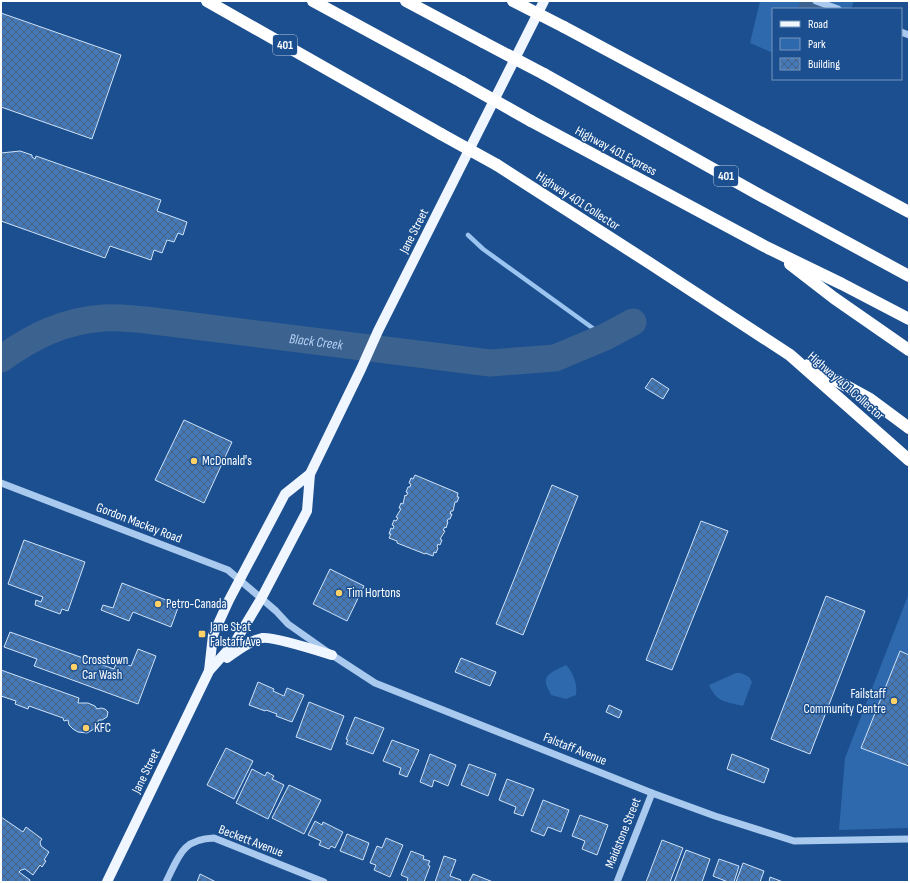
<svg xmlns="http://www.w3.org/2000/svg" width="910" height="883" font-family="'Sofia Sans Condensed',sans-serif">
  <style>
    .park { fill: #2e69ad }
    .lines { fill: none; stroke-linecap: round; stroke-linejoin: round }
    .stream { stroke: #9cc4f0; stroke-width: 4.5 }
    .river { stroke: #3c6290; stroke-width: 27 }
    .building { fill: url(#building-cross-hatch); stroke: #cfe3fa }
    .minor { stroke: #a9c9ee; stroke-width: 7 }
    .major { stroke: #f0f6ff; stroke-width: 10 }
    .highway { stroke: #fff; stroke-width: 12 }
    .highway-bridge { stroke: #fff; stroke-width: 12 }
    .poi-dot { fill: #ffd166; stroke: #1b4f8f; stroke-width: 1.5 }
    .labels { text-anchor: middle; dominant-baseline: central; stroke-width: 3; stroke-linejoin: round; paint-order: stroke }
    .shield { fill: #1b4f8f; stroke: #bbcadd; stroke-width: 1 }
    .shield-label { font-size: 12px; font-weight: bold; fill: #fff }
    .street-label { font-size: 13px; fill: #fff; stroke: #1b4f8f }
    .poi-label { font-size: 13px; fill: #fff; stroke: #1b4f8f; text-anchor: start }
    .water-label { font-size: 14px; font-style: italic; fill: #b5d3f5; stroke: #1b4f8f }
  </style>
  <defs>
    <pattern id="building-cross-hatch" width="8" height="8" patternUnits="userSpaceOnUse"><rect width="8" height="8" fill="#4478b7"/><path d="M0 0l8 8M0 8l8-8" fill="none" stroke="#486282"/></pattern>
  </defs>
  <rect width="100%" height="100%" fill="#1b4f8f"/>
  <g class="park">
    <path d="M760,1H854L851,9H773V53L750,43Z"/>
    <path d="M909,593V828L839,830L845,758Z"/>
    <path d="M566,665C573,672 578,685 576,695L566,699L551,695C550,691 546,687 546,683C544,673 559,669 566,665Z"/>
    <path d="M736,673H741L749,677L752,682L743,706C725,701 717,703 709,685Z"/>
  </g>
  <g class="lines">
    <path class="stream" d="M468,235L483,249L605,337"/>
    <g class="river">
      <path d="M812,9L814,1"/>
      <path id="s1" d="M1,359C33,336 63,321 103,318C117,317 132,319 146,320L490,363L555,358L605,337L633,322"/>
    </g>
  </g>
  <g class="building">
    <path d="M1,13L121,55L92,139L1,107Z"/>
    <path d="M20,151L32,155V157L35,159L36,156L161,200L157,211L187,222L183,235L178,233L174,242L167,240L162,253L154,250L151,260L110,246L105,258L1,221V153Z"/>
    <path d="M652,378L669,389L663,399L645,388Z"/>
    <path d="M184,420L232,442L204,503L155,480Z"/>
    <path d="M415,475L458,493L457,497H459L457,502H455L453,511H451L450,514H452L450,519H448L447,522H448L446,528L445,527L443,530L445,531L440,539L442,540L440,545L438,544L437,547L438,548L436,553L434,552L433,556L425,553V554L397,543V541L389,538L391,534H389L391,528L393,529L394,526L392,525L394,520L396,521L398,518L396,517L401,509L399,508L401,503L403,504L405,495L406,496L408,493L406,492L408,487H410L411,484L409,483L411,478L413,479Z"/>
    <path d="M552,485L578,496L523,635L496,624Z"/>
    <path d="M701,521L728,531L672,670L646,660Z"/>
    <path d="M24,540L85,562L68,611L62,609L60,614L35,605L36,600L41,602L43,597L8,584Z"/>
    <path d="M330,569L364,586L347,621L313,604Z"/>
    <path d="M122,583L179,605L171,627L133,612L129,621L101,610L103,605L113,608Z"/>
    <path d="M826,596L865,611L810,754L771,739Z"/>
    <path d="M10,632L114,669L117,661L131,666L138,649L156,656L138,704L34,666L37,659L4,647Z"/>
    <path d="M900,651L909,655V766L861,748Z"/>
    <path d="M461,658L496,672L490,686L455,672Z"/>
    <path d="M1,670L79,698L78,703H88L95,706L97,709L101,708L105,709L108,712L107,717L102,720H99L94,729L87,733L78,732L73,729L69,725L68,720L64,721L63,718L29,706L28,709L15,704L16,701L1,696Z"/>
    <path d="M258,682L274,689L273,691L284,696L287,688L304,695L292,722L276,716L277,714L266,710L265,711L249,705Z"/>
    <path d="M309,702L344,716L331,750L296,737Z"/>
    <path d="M609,705L622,711L619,718L606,712Z"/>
    <path d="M355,717L384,728L373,754L346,744L348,740L346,739Z"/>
    <path d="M392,740L419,750L407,777L399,774L401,768L383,761Z"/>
    <path d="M226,748L253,761L234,799L207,785Z"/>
    <path d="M430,754L456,765L448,786L434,780L432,787L420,782Z"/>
    <path d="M732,754L769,769L764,783L727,769Z"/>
    <path d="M469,764L496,774L488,796L461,785Z"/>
    <path d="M252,769L265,776L267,772L274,776L272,779L284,785L268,819L236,803Z"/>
    <path d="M507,779L534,789L523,816L514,813L516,807L499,800Z"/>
    <path d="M289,785L321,800L304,834L272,818Z"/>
    <path d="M543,800L569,810L561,832L548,827L544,836L531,831Z"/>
    <path d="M580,815L608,825L597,855L582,849L585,841L572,836Z"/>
    <path d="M1,817L23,832L26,827L42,839L40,842L41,846L49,852L44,860L46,861L42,867L40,865L33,875L25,869L21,870L19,872L30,880L29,882H1Z"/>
    <path d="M315,821L322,825L323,822L343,832L335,848L331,846L329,849L319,845L321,841L308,835Z"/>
    <path d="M347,834L369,843L363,860L340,851Z"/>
    <path d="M386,838L403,845L390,877L374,870L376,865L370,863L377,846L382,848Z"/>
    <path d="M662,840L683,848L670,882H646Z"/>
    <path d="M686,850L710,859L702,882H674Z"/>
    <path d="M411,851L424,856L423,859L430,861L428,865L430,866L424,882H407L408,878L401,875Z"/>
    <path d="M444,856L456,860L450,876L461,880L460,882H435Z"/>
    <path d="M719,859L739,866L734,882H728L713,876Z"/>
    <path d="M743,863L764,871L760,882H736Z"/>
    <path d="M200,874L216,882H197Z"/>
    <path d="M473,874L493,882H469Z"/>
    <path d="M770,877L783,882H769Z"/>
  </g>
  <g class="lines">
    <g class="minor">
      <path d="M816,1L838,9"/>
      <path d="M901,32L909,35"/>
      <path d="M1,483L228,570L276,611L288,624L332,655L375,683L652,793L715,816L794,841L909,839"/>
      <path d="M166,882C179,856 182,839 214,838L324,882"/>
      <path d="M617,882L652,793"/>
    </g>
    <g class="major">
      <path d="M227,658C237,651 249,641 262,638C272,636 319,651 332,655"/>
      <path d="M209,671L213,635L229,600L285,494L310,474"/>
      <path d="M107,882L209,671L235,642L261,599L307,511L310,474L361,369L378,331L544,1"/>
    </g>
    <g class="highway">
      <path d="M207,1L441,134"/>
      <path d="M313,1L462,82"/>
      <path d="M406,1L483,42"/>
      <path d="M564,27L909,212"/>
      <path d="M544,74L756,193L909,276"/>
      <path d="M531,121L768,248L842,284L909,319"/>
      <path d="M497,165L651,264L790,355L909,460"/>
      <path d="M790,264L834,298L909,350"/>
      <path d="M808,365L870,399L909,428"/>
    </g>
    <g class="highway-bridge">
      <path d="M513,1L564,27"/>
      <path d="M483,42L544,74"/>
      <path d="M462,82L531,121"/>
      <path d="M441,134L497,165"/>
    </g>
  </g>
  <g class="poi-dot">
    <circle cx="194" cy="461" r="4"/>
    <circle cx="339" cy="593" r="4"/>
    <circle cx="158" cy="604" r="4"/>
    <rect x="198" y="630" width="8" height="8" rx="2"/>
    <circle cx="74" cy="667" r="4"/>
    <circle cx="894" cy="701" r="4"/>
    <circle cx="86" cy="728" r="4"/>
  </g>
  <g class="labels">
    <g class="shield">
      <rect x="273" y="35" width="24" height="20" rx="3"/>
      <rect x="714" y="166" width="24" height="20" rx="3"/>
    </g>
    <g class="shield-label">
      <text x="285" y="45">401</text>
      <text x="726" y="176">401</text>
    </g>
    <g class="street-label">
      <text transform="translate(616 151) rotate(28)">Highway 401 Express</text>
      <text transform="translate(578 201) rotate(33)">Highway 401 Collector</text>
      <text transform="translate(414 231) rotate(-63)">Jane Street</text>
      <text transform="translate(846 386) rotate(41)">Highway 401 Collector</text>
      <text transform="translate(139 523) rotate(21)">Gordon Mackay Road</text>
      <text transform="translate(575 749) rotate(22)">Falstaff Avenue</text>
      <text transform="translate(146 771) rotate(-64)">Jane Street</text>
      <text transform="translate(623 833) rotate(-68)">Maidstone Street</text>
      <text transform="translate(251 841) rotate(21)">Beckett Avenue</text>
    </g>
    <g class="poi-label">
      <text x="202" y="461">McDonald's</text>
      <text x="347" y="593">Tim Hortons</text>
      <text x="166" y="604">Petro-Canada</text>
      <text x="210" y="627">Jane St at<tspan x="210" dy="15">Falstaff Ave</tspan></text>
      <text x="82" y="660">Crosstown<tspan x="82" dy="15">Car Wash</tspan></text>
      <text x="886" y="694" text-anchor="end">Failstaff<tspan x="886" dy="15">Community Centre</tspan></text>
      <text x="94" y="728">KFC</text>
    </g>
    <g class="water-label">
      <text stroke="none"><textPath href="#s1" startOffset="326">Black Creek</textPath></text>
    </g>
  </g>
  <rect width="910" height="883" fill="none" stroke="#ffffff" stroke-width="4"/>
  <rect x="772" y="8" width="130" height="72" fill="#1b4f8f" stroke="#7695bc"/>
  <rect x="780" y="21" width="20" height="6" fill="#f0f6ff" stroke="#7695bc"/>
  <text x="808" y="28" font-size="12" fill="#ffffff">Road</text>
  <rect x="780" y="38" width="20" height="12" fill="#2e69ad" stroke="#7695bc"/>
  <text x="808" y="48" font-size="12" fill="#ffffff">Park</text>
  <rect x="780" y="58" width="20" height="12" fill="url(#building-cross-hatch)" stroke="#7695bc"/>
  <text x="808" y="68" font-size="12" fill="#ffffff">Building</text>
</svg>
